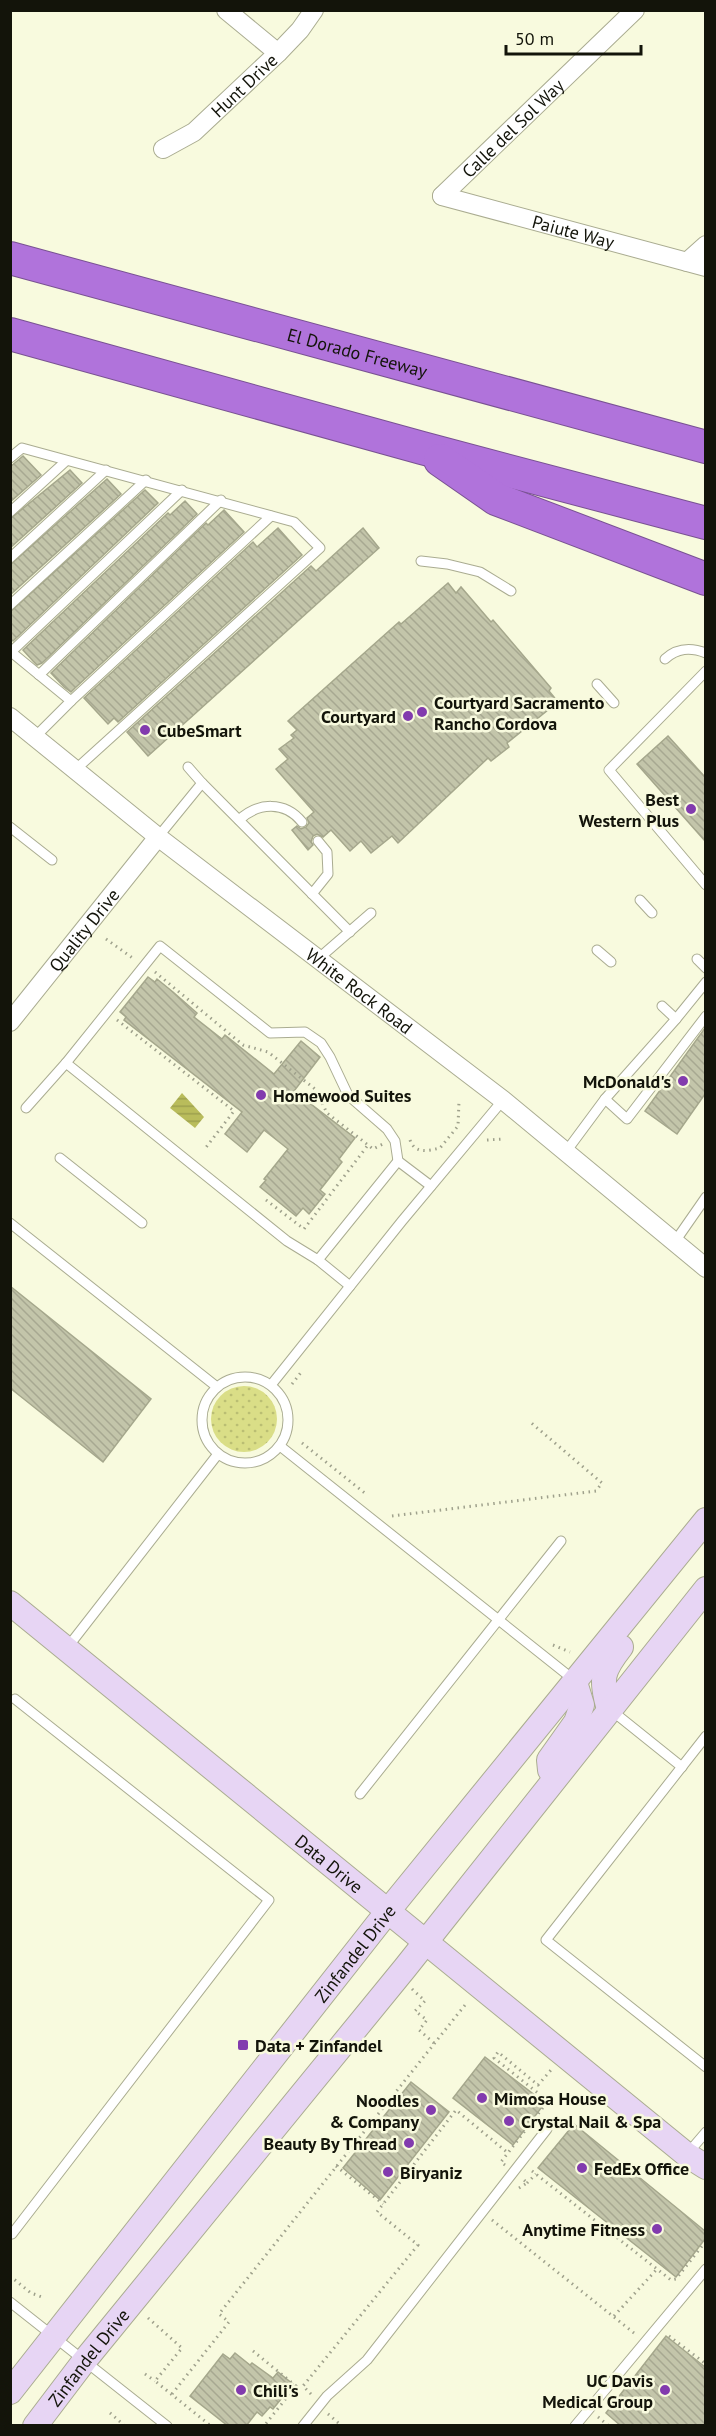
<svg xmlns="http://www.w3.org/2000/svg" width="716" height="2436" font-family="'PT Sans',sans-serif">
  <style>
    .grass { fill: url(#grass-dots) }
    .water { fill: url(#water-rules) }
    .building { fill: url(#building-back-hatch); stroke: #a5a78c; stroke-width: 1.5 }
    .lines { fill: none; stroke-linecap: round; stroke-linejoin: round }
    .lane-casing { stroke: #aaac91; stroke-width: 11 }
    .street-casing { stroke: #aaac91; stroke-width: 20 }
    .secondary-casing { stroke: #aaac91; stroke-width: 26 }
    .highway-casing { stroke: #795292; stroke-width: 34 }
    .path { stroke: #9fa18c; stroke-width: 3; stroke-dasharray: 1.5 4.5; stroke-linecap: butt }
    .lane { stroke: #fff; stroke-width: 9 }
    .street { stroke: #fff; stroke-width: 18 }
    .secondary { stroke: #e7d5f4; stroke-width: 24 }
    .highway { stroke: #b073db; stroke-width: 32 }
    .poi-dot { fill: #823bae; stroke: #f8fade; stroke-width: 2 }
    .labels { text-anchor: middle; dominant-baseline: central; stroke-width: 5; stroke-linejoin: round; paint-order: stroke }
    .street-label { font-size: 18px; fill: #13140a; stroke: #f8fade }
    .poi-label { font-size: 18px; font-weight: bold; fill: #13140a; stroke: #f8fade; text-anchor: start }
  </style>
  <defs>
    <pattern id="grass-dots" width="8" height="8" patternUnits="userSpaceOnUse" patternTransform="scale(1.5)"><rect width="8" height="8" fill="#dade87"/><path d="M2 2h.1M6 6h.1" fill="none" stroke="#babe73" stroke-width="1.8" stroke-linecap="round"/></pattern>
    <pattern id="water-rules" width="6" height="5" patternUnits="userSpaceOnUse" patternTransform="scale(1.5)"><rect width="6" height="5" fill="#b9bc5b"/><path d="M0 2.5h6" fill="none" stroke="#9ea14e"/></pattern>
    <pattern id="building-back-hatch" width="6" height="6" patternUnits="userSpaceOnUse" patternTransform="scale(1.5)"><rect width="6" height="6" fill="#c3c5aa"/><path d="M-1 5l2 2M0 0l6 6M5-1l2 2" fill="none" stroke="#a7a891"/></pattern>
  </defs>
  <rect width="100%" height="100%" fill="#f8fade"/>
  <circle class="grass" cx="244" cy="1419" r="33"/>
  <path class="water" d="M182,1093L204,1117L195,1128L170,1108Z"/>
  <g class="building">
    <path d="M23,456L41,475L10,502V467Z"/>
    <path d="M70,470L82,483L10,548V519Z"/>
    <path d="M107,479L121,494L10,595V565Z"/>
    <path d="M145,490L158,503L13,641L10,638V612Z"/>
    <path d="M185,501L197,514L42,663L37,665L33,661L23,650L168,513L170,515Z"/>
    <path d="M224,510L244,532L75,688L71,692L64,687L51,673L206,523L208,525Z"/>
    <path d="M278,528L302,555L118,722L114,718L108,724L84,698L253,542L257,547Z"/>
    <path d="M363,528L379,548L148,756L127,732L311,566L316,571Z"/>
    <path d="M448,583L456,593L461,587L491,622L493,620L551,688L549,691L558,702L507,743L509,747L491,761L488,758L398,843L392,836L371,853L361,841L350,851L331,830L323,837L317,834L313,836L311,842L313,845L308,850L292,830L297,826L301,829L306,827L309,823L307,818L314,812L276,769L288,759L279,749L294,738L291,735L297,730L288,721L399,622L401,624Z"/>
    <path d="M668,736L705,777V841L637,764Z"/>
    <path d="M148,977L155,982L157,979L173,992L197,1013L194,1017L222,1039L225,1035L274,1074L301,1041L320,1057L294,1091L355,1138L339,1159L342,1162L320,1190L325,1194L309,1214L303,1208L296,1216L260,1187L266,1180L264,1179L288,1149L264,1130L247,1152L225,1134L242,1112L124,1020L126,1017L120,1012Z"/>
    <path d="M705,1028V1094L677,1134L645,1111Z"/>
    <path d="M10,1286L151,1399L103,1462L10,1388Z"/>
    <path d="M485,2057L545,2103L513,2145L453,2098Z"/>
    <path d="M411,2082L449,2112L380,2200L343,2168Z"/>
    <path d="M574,2124L705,2231V2239L676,2277L538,2168Z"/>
    <path d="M666,2336L705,2367V2426H621L606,2413Z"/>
    <path d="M235,2353L250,2365L252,2363L273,2378L278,2372L293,2384L273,2409L270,2407L262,2416L257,2412L246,2426H228L190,2396L223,2354L230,2359Z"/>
  </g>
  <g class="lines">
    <defs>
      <g id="lane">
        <path d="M10,458L22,448L294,522L320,548L75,770"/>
        <path d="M10,512L66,461"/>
        <path d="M10,558L106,470"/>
        <path d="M421,561L447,564L480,572L511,591"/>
        <path d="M10,605L146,480"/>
        <path d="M10,651L71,701L35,737"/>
        <path d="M11,652L182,490"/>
        <path d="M665,659C677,648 690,647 706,653"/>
        <path d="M706,671L609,770L706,885"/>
        <path d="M39,675L221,500"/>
        <path d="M597,684L614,703"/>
        <path d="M71,701L271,516"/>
        <path d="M188,767L202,783L350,932"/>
        <path d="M239,820C258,802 285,801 302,822"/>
        <path d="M10,827L52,860"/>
        <path d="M158,837L202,783"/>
        <path d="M312,894L328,874L327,852L318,841"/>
        <path d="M640,900L652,913"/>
        <path d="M597,950L611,962"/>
        <path d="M318,959L371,913"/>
        <path d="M697,959L706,968"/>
        <path d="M662,1006L676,1019"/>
        <path d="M66,1063L160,946L270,1033L305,1032L321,1043L330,1057L348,1095L387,1129L395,1141L398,1161"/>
        <path d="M605,1099L627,1119L706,1016"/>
        <path d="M26,1108L66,1063L287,1241L318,1260L398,1161L431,1186"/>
        <path d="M565,1153L605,1099L676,1019L706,982"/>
        <path d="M60,1158L142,1223"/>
        <path d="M10,1223L217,1387"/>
        <path d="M674,1243L706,1197"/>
        <path d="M318,1260L350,1286"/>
        <circle cx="245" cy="1420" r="43"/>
        <path d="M271,1385L402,1221L503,1100"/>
        <path d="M280,1446L574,1680"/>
        <path d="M67,1648L218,1454"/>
        <path d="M611,1710L682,1767"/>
        <path d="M706,1736L546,1940L706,2067"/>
        <path d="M360,1794L561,1541"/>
        <path d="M688,2153L706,2132"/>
        <path d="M12,2234L269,1900L15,1699"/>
        <path d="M10,2302L167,2426"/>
        <path d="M303,2426L327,2396L367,2360L547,2129"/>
        <path d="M575,2426L706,2269"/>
      </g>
      <g id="street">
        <path d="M226,10L278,53"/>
        <path id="s1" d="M163,149L194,132L278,53L300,30L314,10"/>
        <path id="s2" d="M442,196L706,267"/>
        <path id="s3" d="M442,196L635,10"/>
        <path d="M687,262L706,245"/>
        <path id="s4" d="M10,717L158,837L503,1100L706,1268"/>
        <path id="s5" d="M10,1022L158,837"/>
      </g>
      <g id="secondary">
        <path id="s6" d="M10,1603L687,2155L706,2167"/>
        <path d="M609,1709C600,1679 602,1671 621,1647"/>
        <path d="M550,1770L549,1760L576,1722L582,1705L575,1682"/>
        <path id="s7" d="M10,2392L388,1911L706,1520"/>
        <path id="s8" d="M35,2426L85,2360L405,1968L706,1589"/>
      </g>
      <g id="highway">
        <path id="s9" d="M10,258L706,447"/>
        <path d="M10,334L422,448L706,523"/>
        <path d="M440,460L496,499L706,579"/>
      </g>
    </defs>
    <use href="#lane" class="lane-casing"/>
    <use href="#street" class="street-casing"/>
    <use href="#secondary" class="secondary-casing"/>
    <use href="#highway" class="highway-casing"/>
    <g class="path">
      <path d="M106,939L134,959"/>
      <path d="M155,972L243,1045L268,1052L315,1089L327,1113L368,1145L373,1149L383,1144"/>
      <path d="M117,1020L234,1111L204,1150"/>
      <path d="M410,1140C415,1154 428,1151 440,1148L458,1126L459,1101"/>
      <path d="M487,1140L503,1139"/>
      <path d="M266,1200L304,1229L368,1145"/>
      <path d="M292,1384L302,1371"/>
      <path d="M302,1443L366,1494"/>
      <path d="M392,1516L596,1491L602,1483L529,1421"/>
      <path d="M553,1645L570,1652"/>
      <path d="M412,1989L425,2001L415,2011L427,2020L419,2030L434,2043"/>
      <path d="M505,2165L501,2162L548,2101L494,2058L498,2052L538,2085L551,2070"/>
      <path d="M336,2166L383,2204"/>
      <path d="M532,2171L671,2280L676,2279L706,2241"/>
      <path d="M527,2183L536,2174"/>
      <path d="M519,2188L527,2183L524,2180"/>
      <path d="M492,2220L634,2333"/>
      <path d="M10,2276L31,2293L42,2297"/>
      <path d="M614,2316L657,2269"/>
      <path d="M148,2318L182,2348L155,2381L211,2426"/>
      <path d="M669,2336L706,2364"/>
      <path d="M253,2351L296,2386L264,2426"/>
      <path d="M145,2374L155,2381"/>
      <path d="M172,2394L229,2322L219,2314L465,2005"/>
      <path d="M311,2394L303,2386L418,2245L377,2212L456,2110L508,2153"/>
      <path d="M110,2413L125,2426"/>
      <path d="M328,2414L342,2426"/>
      <path d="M598,2417L609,2426"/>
    </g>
    <use href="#lane" class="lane"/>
    <use href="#street" class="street"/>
    <use href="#secondary" class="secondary"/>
    <use href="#highway" class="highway"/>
  </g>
  <g class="poi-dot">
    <circle cx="422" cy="712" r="6"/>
    <circle cx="408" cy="716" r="6"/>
    <circle cx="145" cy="730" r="6"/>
    <circle cx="691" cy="809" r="6"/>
    <circle cx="683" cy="1081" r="6"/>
    <circle cx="261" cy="1095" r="6"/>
    <rect x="237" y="2039" width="12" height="12" rx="3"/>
    <circle cx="482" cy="2098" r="6"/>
    <circle cx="431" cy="2110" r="6"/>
    <circle cx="509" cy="2121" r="6"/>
    <circle cx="409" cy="2143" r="6"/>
    <circle cx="582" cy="2168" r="6"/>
    <circle cx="388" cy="2172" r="6"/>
    <circle cx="657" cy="2229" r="6"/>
    <circle cx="241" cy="2390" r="6"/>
    <circle cx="665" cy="2390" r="6"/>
  </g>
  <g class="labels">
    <g class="street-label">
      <text stroke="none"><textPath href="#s1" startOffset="104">Hunt Drive</textPath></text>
      <text stroke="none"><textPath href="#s3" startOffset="98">Calle del Sol Way</textPath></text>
      <text stroke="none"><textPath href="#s2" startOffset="136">Paiute Way</textPath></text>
      <text stroke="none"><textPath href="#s9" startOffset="360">El Dorado Freeway</textPath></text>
      <text stroke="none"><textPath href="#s5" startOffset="118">Quality Drive</textPath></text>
      <text stroke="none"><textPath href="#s4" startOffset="444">White Rock Road</textPath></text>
      <text stroke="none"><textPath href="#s6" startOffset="412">Data Drive</textPath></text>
      <text stroke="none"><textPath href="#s7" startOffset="558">Zinfandel Drive</textPath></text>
      <text stroke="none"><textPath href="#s8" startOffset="87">Zinfandel Drive</textPath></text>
    </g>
    <g class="poi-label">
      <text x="434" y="702">Courtyard Sacramento<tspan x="434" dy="21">Rancho Cordova</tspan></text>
      <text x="396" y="716" text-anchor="end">Courtyard</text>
      <text x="157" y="730">CubeSmart</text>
      <text x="679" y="799" text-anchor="end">Best<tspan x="679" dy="21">Western Plus</tspan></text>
      <text x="671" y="1081" text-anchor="end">McDonald's</text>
      <text x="273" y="1095">Homewood Suites</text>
      <text x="255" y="2045">Data + Zinfandel</text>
      <text x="494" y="2098">Mimosa House</text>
      <text x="419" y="2100" text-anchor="end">Noodles<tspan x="419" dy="21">&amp; Company</tspan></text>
      <text x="521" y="2121">Crystal Nail &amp; Spa</text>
      <text x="397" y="2143" text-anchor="end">Beauty By Thread</text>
      <text x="594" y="2168">FedEx Office</text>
      <text x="400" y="2172">Biryaniz</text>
      <text x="645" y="2229" text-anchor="end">Anytime Fitness</text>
      <text x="653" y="2380" text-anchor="end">UC Davis<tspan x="653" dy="21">Medical Group</tspan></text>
      <text x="253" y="2390">Chili's</text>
    </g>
  </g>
  <rect width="716" height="2436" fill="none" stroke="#13140a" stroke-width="24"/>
  <path d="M506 45v9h135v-9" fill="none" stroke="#13140a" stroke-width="3"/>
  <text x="515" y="45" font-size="18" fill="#13140a" stroke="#f8fade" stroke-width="4.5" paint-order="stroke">50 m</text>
</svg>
